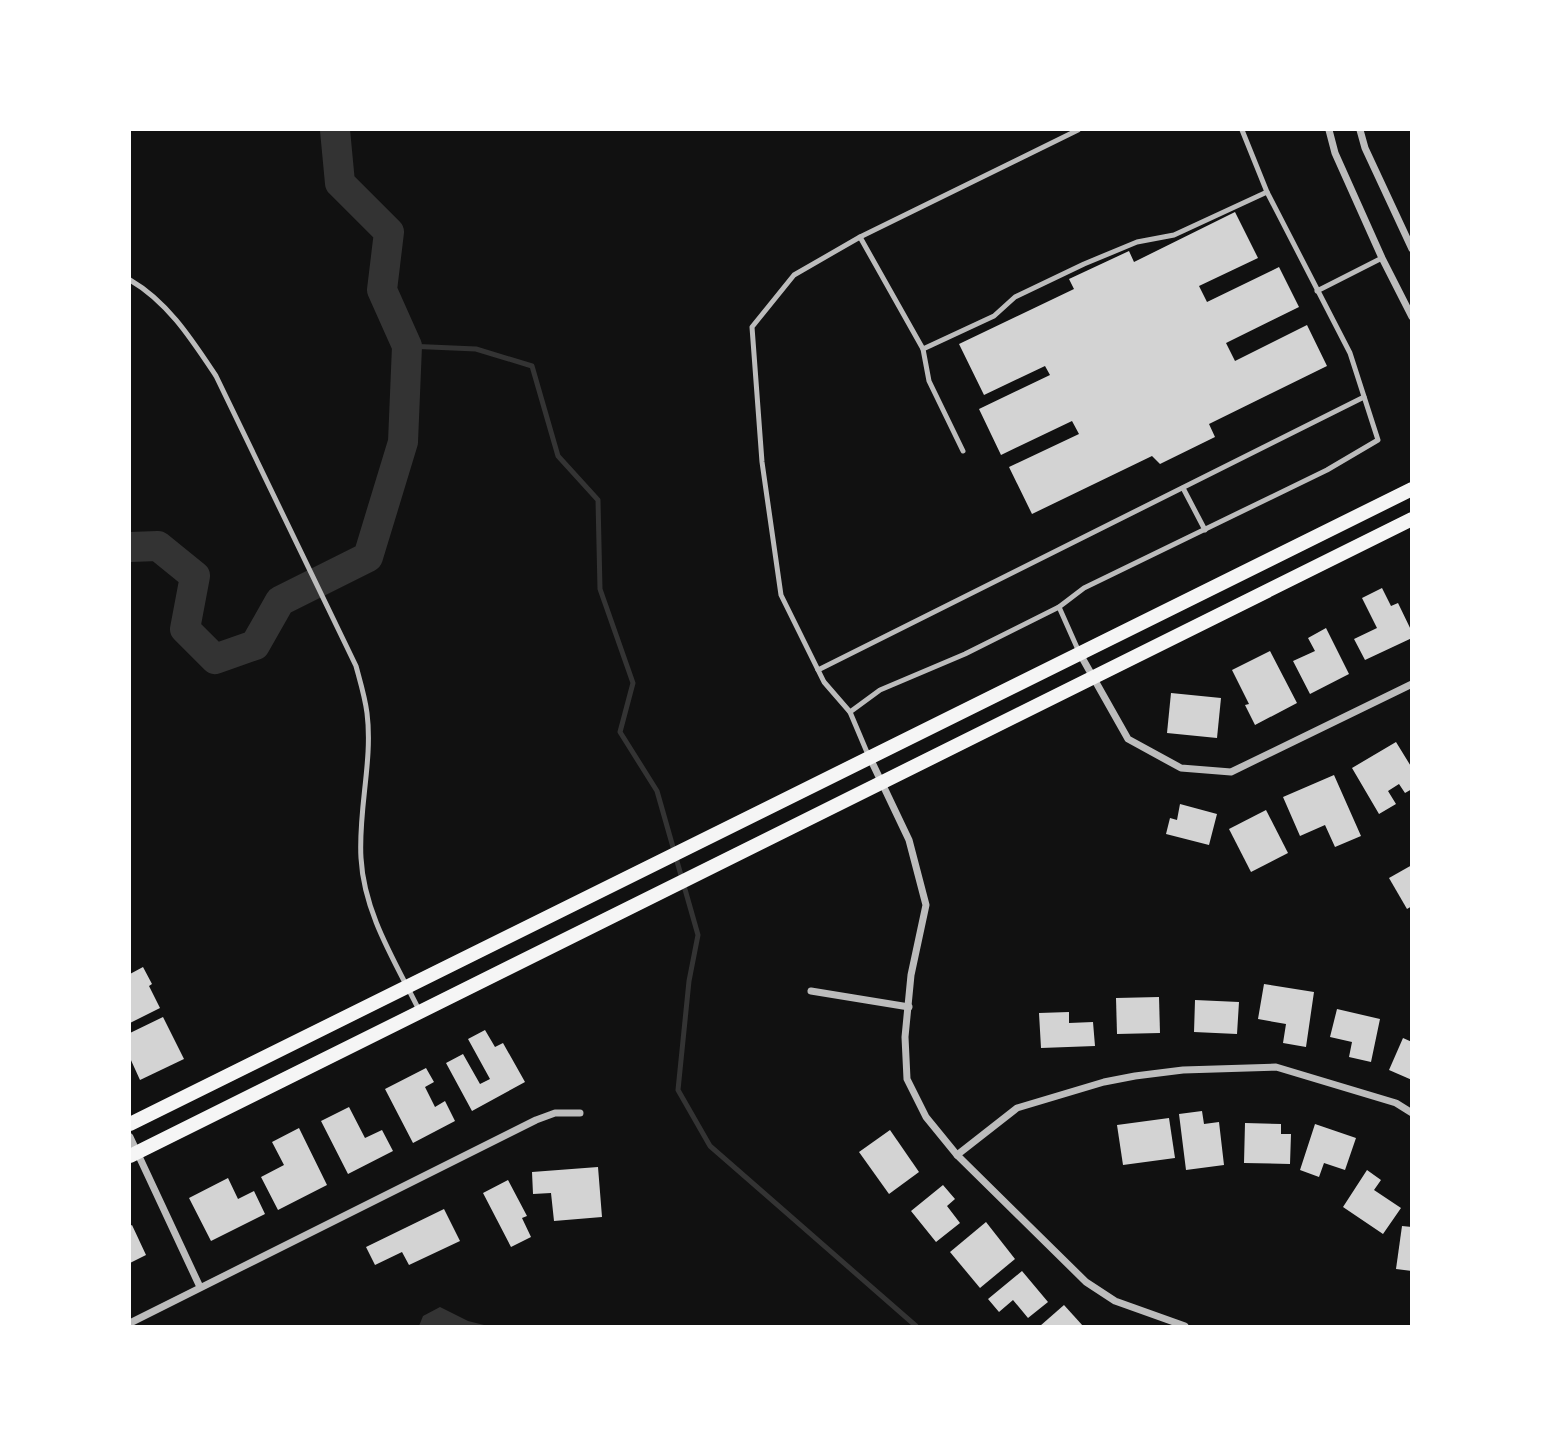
<svg xmlns="http://www.w3.org/2000/svg" width="1541" height="1456" font-family="Commissioner,sans-serif">
  <style>
    .water { fill: #333 }
    .lines { fill: none; stroke-linecap: round; stroke-linejoin: round }
    .stream { stroke: #333; stroke-width: 5 }
    .river { stroke: #333; stroke-width: 30 }
    .building { fill: #d3d3d3 }
    .service { stroke: #bcbcbc; stroke-width: 5 }
    .minor { stroke: #bcbcbc; stroke-width: 7 }
    .secondary { stroke: #f5f5f5; stroke-width: 14 }
  </style>
  <rect width="100%" height="100%" fill="#111"/>
  <path class="water" d="M440,1307L468,1321L488,1326H419L423,1316Z"/>
  <g class="lines">
    <path class="stream" d="M407,346L476,349L532,366L558,456L598,500L600,589L633,683L620,732L657,791L698,935L689,981L678,1090L710,1146L916,1326"/>
    <path class="river" d="M130,547L158,546L195,576L185,629L215,659L255,645L280,601L368,557L403,442L407,346L382,290L389,232L340,183L335,130"/>
  </g>
  <g class="building">
    <path d="M1235,212L1258,258L1199,286L1207,302L1279,267L1299,307L1226,343L1235,361L1307,325L1327,366L1209,424L1215,437L1160,464L1152,456L1032,514L1009,467L1079,434L1072,421L1001,455L979,409L1050,375L1045,366L984,395L959,344L1074,289L1069,279L1129,251L1134,262Z"/>
    <path d="M1382,588L1391,606L1398,603L1412,632V638L1365,660L1354,639L1377,628L1362,598Z"/>
    <path d="M1326,628L1349,674L1310,694L1293,661L1315,651L1308,638Z"/>
    <path d="M1270,651L1297,703L1255,725L1245,705L1249,704L1232,670Z"/>
    <path d="M1171,693L1221,698L1217,738L1167,733Z"/>
    <path d="M1396,742L1412,768V789L1405,793L1399,784L1388,791L1396,804L1379,814L1352,768Z"/>
    <path d="M1334,775L1361,836L1335,847L1325,825L1300,836L1283,797Z"/>
    <path d="M1180,804L1217,814L1209,845L1166,834L1170,818L1177,820Z"/>
    <path d="M1266,810L1288,853L1251,872L1229,829Z"/>
    <path d="M1412,865V906L1407,909L1389,878Z"/>
    <path d="M143,967L152,984L149,986L160,1008L130,1023V974Z"/>
    <path d="M1264,984L1314,992L1306,1047L1283,1043L1286,1024L1258,1019Z"/>
    <path d="M1159,997L1160,1033L1117,1034L1116,998Z"/>
    <path d="M1195,1000L1239,1002L1237,1034L1194,1032Z"/>
    <path d="M1337,1009L1380,1019L1371,1062L1349,1057L1352,1042L1330,1037Z"/>
    <path d="M1069,1012V1023L1093,1022L1095,1046L1041,1048L1039,1013Z"/>
    <path d="M163,1017L184,1059L140,1080L130,1058V1033Z"/>
    <path d="M485,1030L495,1047L503,1043L525,1082L472,1111L446,1063L463,1054L480,1084L490,1079L468,1039Z"/>
    <path d="M1403,1038L1412,1042V1080L1389,1070Z"/>
    <path d="M426,1068L434,1082L425,1087L435,1107L445,1101L455,1121L413,1143L385,1089Z"/>
    <path d="M349,1107L365,1138L382,1130L393,1151L348,1174L321,1121Z"/>
    <path d="M1202,1111L1204,1124L1219,1122L1224,1165L1186,1170L1179,1114Z"/>
    <path d="M1169,1118L1175,1158L1123,1165L1117,1125Z"/>
    <path d="M1245,1123L1281,1124V1134H1291L1290,1164L1244,1163Z"/>
    <path d="M1315,1124L1356,1138L1345,1170L1324,1163L1319,1177L1300,1170Z"/>
    <path d="M299,1128L327,1185L278,1210L261,1177L284,1165L272,1142Z"/>
    <path d="M890,1130L919,1172L889,1194L859,1152Z"/>
    <path d="M598,1167L602,1217L554,1221L551,1193L533,1194L532,1172Z"/>
    <path d="M1367,1170L1381,1180L1374,1190L1401,1208L1383,1234L1343,1207Z"/>
    <path d="M228,1178L238,1199L254,1191L265,1214L211,1241L189,1198Z"/>
    <path d="M508,1180L527,1216L522,1218L531,1237L511,1247L483,1193Z"/>
    <path d="M943,1185L955,1199L947,1206L960,1223L936,1242L911,1211Z"/>
    <path d="M444,1209L460,1241L409,1265L402,1252L375,1265L366,1247Z"/>
    <path d="M986,1222L1015,1259L980,1288L950,1252Z"/>
    <path d="M132,1225L146,1255L130,1263V1226Z"/>
    <path d="M1402,1226L1412,1227V1271L1396,1269Z"/>
    <path d="M1022,1271L1048,1302L1028,1318L1013,1300L999,1312L988,1299Z"/>
    <path d="M1064,1305L1083,1326H1040Z"/>
  </g>
  <g class="lines">
    <g class="service">
      <path d="M860,237L923,349"/>
      <path d="M130,280C168,302 192,340 216,376L356,666C360,681 365,697 367,713C373,761 358,810 361,858C364,914 396,963 420,1012"/>
      <path d="M1317,291L1382,258"/>
      <path d="M963,451L929,381L923,349L994,316L1015,297L1084,264L1137,242L1174,235L1267,192"/>
      <path d="M1183,488L1205,530"/>
      <path d="M1059,607L1079,652"/>
      <path d="M818,670L1364,397"/>
      <path d="M850,712L824,682L781,595L762,462L752,327L794,275L860,237L1078,130"/>
      <path d="M869,757L850,712L880,690L965,654L1059,607L1084,588L1327,470L1378,440L1350,353L1267,192L1242,130"/>
    </g>
    <g class="minor">
      <path d="M1329,130L1335,153L1382,258L1412,317"/>
      <path d="M1360,130L1365,148L1412,249"/>
      <path d="M1080,654L1128,739L1181,768L1231,772L1412,684"/>
      <path d="M870,758L909,840L926,905L911,975L905,1037L907,1079L926,1117L957,1155L1086,1282L1115,1301L1185,1326"/>
      <path d="M811,991L909,1007"/>
      <path d="M130,1137L200,1287"/>
      <path d="M957,1155L1017,1108L1104,1082L1135,1076L1183,1070L1276,1067L1396,1103L1412,1113"/>
      <path d="M130,1323L536,1120L555,1113H580"/>
    </g>
    <g class="secondary">
      <path d="M130,1124L1412,489"/>
      <path d="M130,1156L1412,519"/>
    </g>
  </g>
  <rect width="1541" height="1456" fill="none" stroke="#ffffff" stroke-width="262"/>
</svg>
